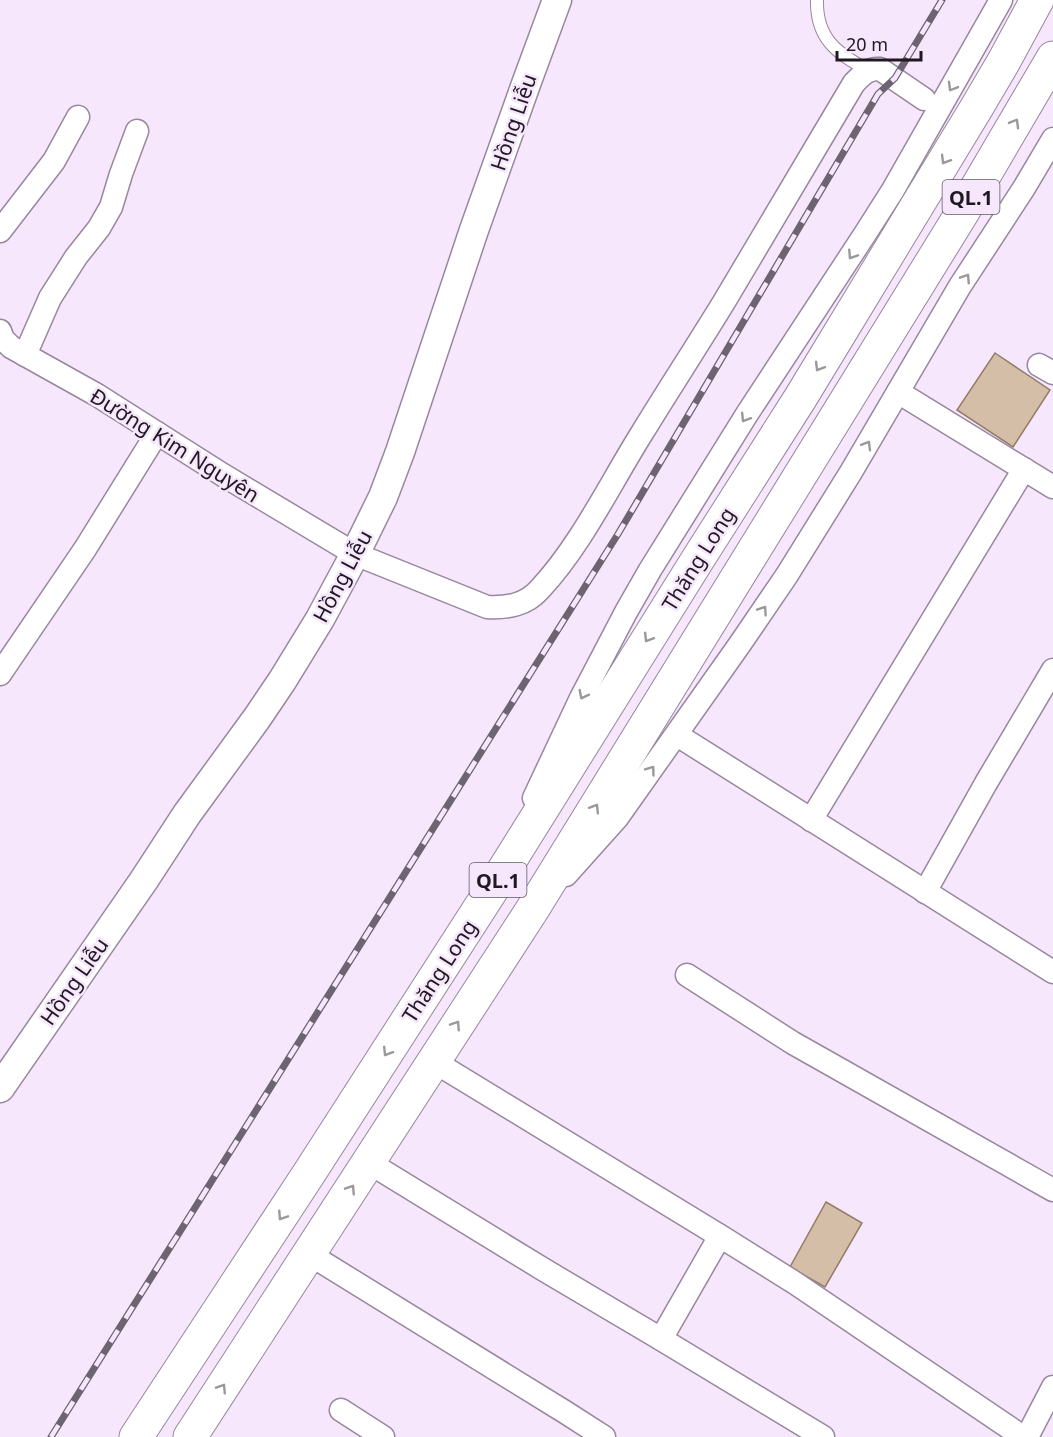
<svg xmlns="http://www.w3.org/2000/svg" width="1053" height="1437" font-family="'Noto Sans',sans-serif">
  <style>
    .building { fill: #d5bea8; stroke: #927c67; stroke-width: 1.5 }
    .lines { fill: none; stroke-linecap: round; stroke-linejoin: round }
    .service-casing { stroke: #98879f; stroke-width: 14 }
    .minor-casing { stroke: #98879f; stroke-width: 25 }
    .tertiary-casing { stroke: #98879f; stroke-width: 31 }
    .primary-casing { stroke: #98879f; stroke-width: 35 }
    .service { stroke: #fff; stroke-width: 12 }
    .minor { stroke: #fff; stroke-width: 22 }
    .tertiary { stroke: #fff; stroke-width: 28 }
    .primary { stroke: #fff; stroke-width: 33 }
    .rail-casing { stroke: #6e6471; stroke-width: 7 }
    .rail { stroke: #f6e7fc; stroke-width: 4.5; stroke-dasharray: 14; stroke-linecap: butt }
    .oneway { stroke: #9b989c }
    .labels { text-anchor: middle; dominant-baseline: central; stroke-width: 5; stroke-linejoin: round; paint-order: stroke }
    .shield { fill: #f6e7fc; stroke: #605763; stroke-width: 1.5 }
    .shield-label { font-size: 20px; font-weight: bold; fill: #201922 }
    .street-label { font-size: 21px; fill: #201922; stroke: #f6e7fc }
  </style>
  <rect width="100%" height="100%" fill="#f6e7fc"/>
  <g class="building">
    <path d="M995,353L1050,390L1013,447L957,410Z"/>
    <path d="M826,1202L862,1223L825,1287L790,1267Z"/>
  </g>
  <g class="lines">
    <defs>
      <path id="service" d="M817,0C816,38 837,54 868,70"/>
      <g id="minor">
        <path d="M0,231L54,161L78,117"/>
        <path d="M0,331L3,339L11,347L97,395L223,475L355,554L487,607C508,608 526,605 540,589C581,545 610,484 642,433C669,389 697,346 724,302C767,229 810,156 854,83C862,75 868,68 880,69L924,99"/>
        <path d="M25,355L50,298L76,257L99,228L111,207L121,174L137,131"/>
        <path d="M1039,365L1053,373"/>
        <path d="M898,392L1053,487"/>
        <path d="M0,674L85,549L157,433"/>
        <path d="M677,735L1053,972"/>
        <path d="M534,798L581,698L626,612L650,570L747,414L865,234L893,190L1001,0"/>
        <path d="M811,820L1024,469"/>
        <path d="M566,875L617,818L740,644L787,575L851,472L960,286L1024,188L1053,139"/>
        <path d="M925,892L986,783L1053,670"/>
        <path d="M687,975L793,1043L1053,1190"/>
        <path d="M433,1061L720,1236L795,1283L1023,1437"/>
        <path d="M368,1162L541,1268L661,1339"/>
        <path d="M720,1236L661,1339L823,1437"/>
        <path d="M309,1254L565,1412L604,1437"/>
        <path d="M341,1410L383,1437"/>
        <path d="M1027,1437L1053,1387"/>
      </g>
      <path id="tertiary" d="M0,1088L144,880L187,814L257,718L282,681L320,619L355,554L383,497L400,452L474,230L526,84L557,0"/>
      <g id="primary">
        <path d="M136,1437L308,1175L494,886L698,559L801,397L977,107L1004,61L1037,0"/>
        <path d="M190,1437L532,910L962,213L1053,58"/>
      </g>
    </defs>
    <use href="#service" class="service-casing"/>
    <use href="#minor" class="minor-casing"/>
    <use href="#tertiary" class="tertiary-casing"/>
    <use href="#primary" class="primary-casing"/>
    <use href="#service" class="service"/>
    <use href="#minor" class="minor"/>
    <use href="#tertiary" class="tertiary"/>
    <use href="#primary" class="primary"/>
    <defs>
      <path id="rail" d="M51,1437L618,534L878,94L895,78L942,0"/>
    </defs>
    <use href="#rail" class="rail-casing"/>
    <use href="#rail" class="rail"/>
  </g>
  <defs><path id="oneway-chevron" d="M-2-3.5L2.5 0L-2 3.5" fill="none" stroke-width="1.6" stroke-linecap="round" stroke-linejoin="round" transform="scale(1.5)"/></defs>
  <g class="oneway">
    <use href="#oneway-chevron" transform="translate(952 87) rotate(120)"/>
    <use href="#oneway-chevron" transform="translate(1015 123) rotate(-60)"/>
    <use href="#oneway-chevron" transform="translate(945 160) rotate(121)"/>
    <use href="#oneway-chevron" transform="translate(852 255) rotate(123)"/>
    <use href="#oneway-chevron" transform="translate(966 278) rotate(-57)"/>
    <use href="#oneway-chevron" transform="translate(819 367) rotate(121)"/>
    <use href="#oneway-chevron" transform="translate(745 418) rotate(122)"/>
    <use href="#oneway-chevron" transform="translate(867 445) rotate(-59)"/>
    <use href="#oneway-chevron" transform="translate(763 610) rotate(-56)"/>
    <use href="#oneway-chevron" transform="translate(648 638) rotate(122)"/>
    <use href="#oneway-chevron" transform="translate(583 695) rotate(117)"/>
    <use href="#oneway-chevron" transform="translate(651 770) rotate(-54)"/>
    <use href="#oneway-chevron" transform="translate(595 808) rotate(-58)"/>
    <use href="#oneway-chevron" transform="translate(456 1025) rotate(-57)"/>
    <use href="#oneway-chevron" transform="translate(387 1052) rotate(122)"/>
    <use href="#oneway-chevron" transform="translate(351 1189) rotate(-57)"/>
    <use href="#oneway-chevron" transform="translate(282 1216) rotate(123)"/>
    <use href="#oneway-chevron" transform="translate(222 1388) rotate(-57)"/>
  </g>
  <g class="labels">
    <g class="shield">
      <rect x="942.5" y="180" width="57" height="34" rx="4.5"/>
      <rect x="469.5" y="863" width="57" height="34" rx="4.5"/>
    </g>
    <g class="shield-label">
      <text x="971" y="197">QL.1</text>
      <text x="498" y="880">QL.1</text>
    </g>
    <g class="street-label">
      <text transform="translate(513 122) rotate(-71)">Hồng Liễu</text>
      <text transform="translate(175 445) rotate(32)">Đường Kim Nguyên</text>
      <text transform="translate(698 559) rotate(-58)">Thăng Long</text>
      <text transform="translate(342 576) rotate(-62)">Hồng Liễu</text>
      <text transform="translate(439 971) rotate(-57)">Thăng Long</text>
      <text transform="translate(74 981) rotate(-55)">Hồng Liễu</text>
    </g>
  </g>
  <path d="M837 51v9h84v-9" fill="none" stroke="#201922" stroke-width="3"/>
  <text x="846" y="51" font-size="18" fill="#201922" stroke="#f6e7fc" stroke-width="4.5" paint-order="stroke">20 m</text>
</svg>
